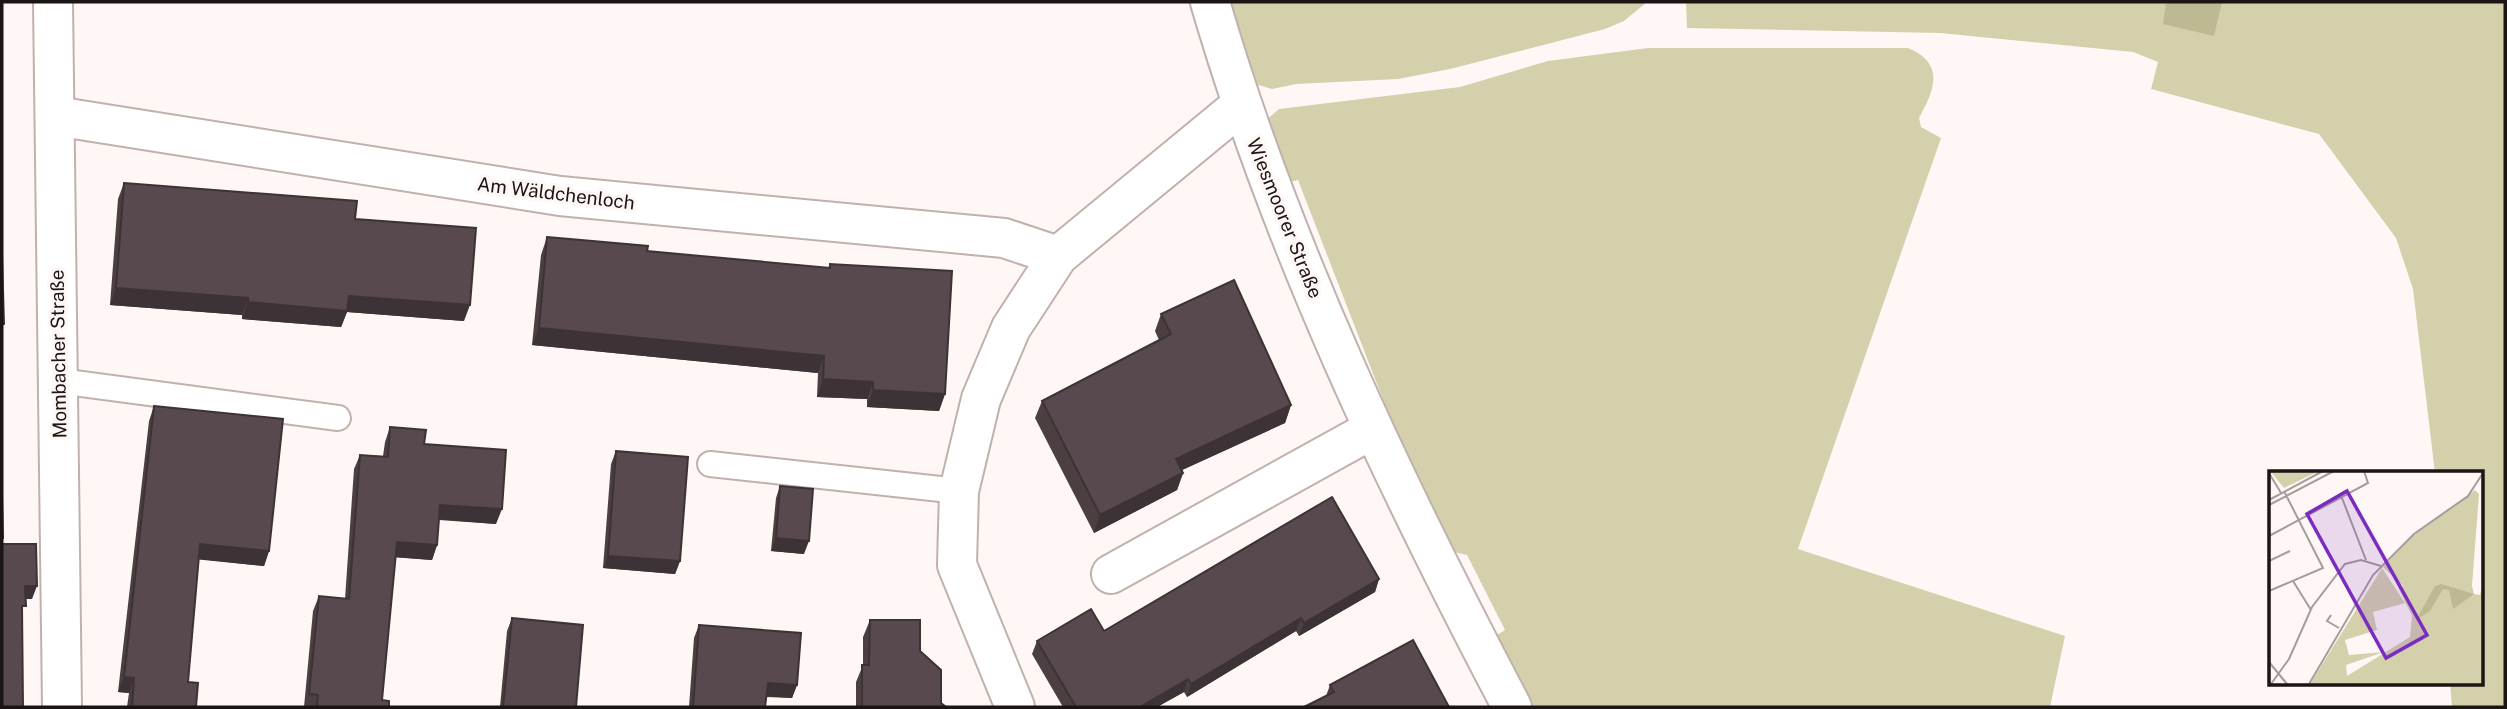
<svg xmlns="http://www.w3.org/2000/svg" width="2507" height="709" font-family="'Public Sans',sans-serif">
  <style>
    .green { fill: #d4d0ac }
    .forest { fill: #bdb993 }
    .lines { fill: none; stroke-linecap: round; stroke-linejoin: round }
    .lane-casing { stroke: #c1b1ad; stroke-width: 28 }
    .street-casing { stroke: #c1b1ad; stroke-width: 42 }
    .lane { stroke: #fff; stroke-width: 24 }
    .street { stroke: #fff; stroke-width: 38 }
    .wall { fill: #4b3f42 }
    .shaded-wall { fill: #3d3336 }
    .building { fill: #57494d; stroke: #3d3336; stroke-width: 2 }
    .labels { text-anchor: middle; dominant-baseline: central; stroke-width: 7; stroke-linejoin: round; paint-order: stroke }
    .street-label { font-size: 19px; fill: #1b1514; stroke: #fef7f6 }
    .inset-road { fill: none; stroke: #a39d9c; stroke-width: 2 }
    .view { fill: #7b2cbf; fill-opacity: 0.15; stroke: #7b2cbf; stroke-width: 3.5 }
    .inset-edge { fill: none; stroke: #1b1514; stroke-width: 3.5 }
  </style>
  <rect width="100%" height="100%" fill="#fef7f6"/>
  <g class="green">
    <path d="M1229,2H1647L1624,21L1605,29L1450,69L1398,79L1296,84L1272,89L1255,84Z"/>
    <path d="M1686,2H2505V707H2452L2450,683H2481V473H2435L2413,289L2396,238L2319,134L2151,89L2158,62L2133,52L1940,33L1687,28Z"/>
    <path d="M1648,48H1908C1946,64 1934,90 1919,118L1921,127L1941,138L1798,549L2065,636L2050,707H1527L1491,639L1505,630L1467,555L1441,549L1298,180L1286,183L1265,121L1279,109L1460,87L1548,61Z"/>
  </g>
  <path class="forest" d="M2166,2H2222L2214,36L2163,24Z"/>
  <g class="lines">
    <defs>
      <g id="lane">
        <path d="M59,381L338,418"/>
        <path d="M710,464L959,491"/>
      </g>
      <g id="street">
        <path d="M53,2L62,707"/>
        <path d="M1210,2C1282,248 1393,481 1512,707"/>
        <path d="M55,116L560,196L1004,238L1058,256"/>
        <path d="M1111,574L1373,429"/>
        <path d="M1015,707L957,565L959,491L981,399L1011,328L1058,256L1240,106"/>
      </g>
    </defs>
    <use href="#lane" class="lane-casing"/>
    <use href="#street" class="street-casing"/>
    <use href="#lane" class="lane"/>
    <use href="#street" class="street"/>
  </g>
  <g class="wall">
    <path d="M124,183L355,219L464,321L347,312L341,327L242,319V315L110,305L118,199Z"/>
    <path d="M547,237L647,251L828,268L830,264L945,394L939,411L867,407V399L817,397L818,373L532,345L541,255Z"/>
    <path d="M1161,314L1291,405L1285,423L1182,470L1183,473L1177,490L1094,533L1035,418L1042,401L1159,340L1155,331Z"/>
    <path d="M154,406L269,551L264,566L199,559L188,682L196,707H127L129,693L118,692L149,421Z"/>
    <path d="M390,427L424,444L496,524L439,520L437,545L432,560L395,557L382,700L389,707H304L313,611L319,596L345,599L354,469L360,455L383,456L385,442Z"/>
    <path d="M616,451L680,561L675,574L603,568L611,464Z"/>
    <path d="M780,486L804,554L771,551L776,498Z"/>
    <path d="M1379,579L1375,592L1299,636L1296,631L1187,697L1184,692L1157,707H1063L1032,654L1037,641L1104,631Z"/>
    <path d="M512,618L576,707H500L507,631Z"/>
    <path d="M870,620L920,651L941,703L946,707H856V682L863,665V637Z"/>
    <path d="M699,625L797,685L792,698L766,697L765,707H689L694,638Z"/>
    <path d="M1330,685L1449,707L1326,696Z"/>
  </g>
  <g class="shaded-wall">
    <path d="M116,288L248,298L242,315L110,305Z"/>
    <path d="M349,296L470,305L464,321L347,312L341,327L242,319L248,302Z"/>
    <path d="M539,328L824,356L818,373L532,345Z"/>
    <path d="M823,379L873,382L867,399L817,397Z"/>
    <path d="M873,390L945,394L939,411L867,407Z"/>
    <path d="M1291,405L1285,423L1169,476L1176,459Z"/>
    <path d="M1183,473L1177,490L1094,533L1100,515Z"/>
    <path d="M440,505L502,509L496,524L435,519Z"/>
    <path d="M776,538L809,541L804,554L771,551Z"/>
    <path d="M397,542L437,545L432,560L391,557Z"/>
    <path d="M200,544L269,551L264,566L194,559Z"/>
    <path d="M608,556L680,561L675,574L603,568Z"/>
    <path d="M1379,579L1375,592L1299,636L1304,623Z"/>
    <path d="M25,586H37L32,599H20Z"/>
    <path d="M1301,618L1296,631L1187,697L1191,684Z"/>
    <path d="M124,677L134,678L129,693L118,692Z"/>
    <path d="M1188,679L1184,692L1157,707H1140Z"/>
    <path d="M768,683L797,685L792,698L763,696Z"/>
  </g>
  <g class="building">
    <path d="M124,183L357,201L355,219L476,228L470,305L349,296L347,311L248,302V298L116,288Z"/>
    <path d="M547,237L648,246L647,251L830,268V264L952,271L945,394L873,390V382L823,379L824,356L539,328Z"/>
    <path d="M2,256L4,324L2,325Z"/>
    <path d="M1234,280L1291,405L1176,459L1183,473L1100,515L1042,401L1171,334L1161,314Z"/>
    <path d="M154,406L283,419L269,551L200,544L188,682L198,683L196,707H132L134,678L124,677Z"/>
    <path d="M390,427L426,430L424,444L506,450L502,509L440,505L437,545L397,542L382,700L389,701V707H317L318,695L309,694L319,596L349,599L360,455L388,457Z"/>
    <path d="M616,451L688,457L680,561L608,556Z"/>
    <path d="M780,486L813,489L809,541L776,538Z"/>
    <path d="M2,497L3,538H2Z"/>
    <path d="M1332,497L1379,579L1304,623L1301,618L1191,684L1188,679L1140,707H1076L1037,641L1091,609L1104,631Z"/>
    <path d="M2,544H36L37,586H25L26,606H22L23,707H2Z"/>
    <path d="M512,618L583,625L576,707H503Z"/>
    <path d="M870,620H920V651L941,670V703L946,707H862V665H869Z"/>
    <path d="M699,625L801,633L797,685L768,683L765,707H693Z"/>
    <path d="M1413,640L1449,707H1304L1334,692L1330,685Z"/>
  </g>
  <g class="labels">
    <g class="street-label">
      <text transform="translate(556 193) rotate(7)">Am Wäldchenloch</text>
      <text transform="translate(1285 218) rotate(68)">Wiesmoorer Straße</text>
      <text transform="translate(58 354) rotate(-91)">Mombacher Straße</text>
    </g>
  </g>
  <g transform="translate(2269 471)">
    <rect width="214" height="214" fill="#fef7f6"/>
    <path d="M1,0L43,1L50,0L15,17ZM206,19L210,23L203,115L205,123L211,124L213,116V213H41L113,97L136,132L104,141L108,159L76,169L80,184L115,181L77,194L78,205L141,166L143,145L130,118L134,115L114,96L141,67Z" fill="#d4d0ac"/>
    <path d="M172,113L205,123L184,138L180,119L174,118L161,140L147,149L166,115Z" fill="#bdb993"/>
    <path class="inset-road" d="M0,2L12,22M73,27L97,89M0,29L54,0M0,34L65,0M0,65L99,12L95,0M0,90L21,80M24,110L42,139M0,120L54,97L15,20M62,144L58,150L70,157M0,191L18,213M2,213L20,188L43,136L76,93L92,89L112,95M40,213L104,104L145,63L199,25L214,2"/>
    <path class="view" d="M78,20L158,164L117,187L38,43Z"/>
    <rect width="214" height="214" class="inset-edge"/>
  </g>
  <rect width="2507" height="709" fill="none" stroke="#1b1514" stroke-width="7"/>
</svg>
